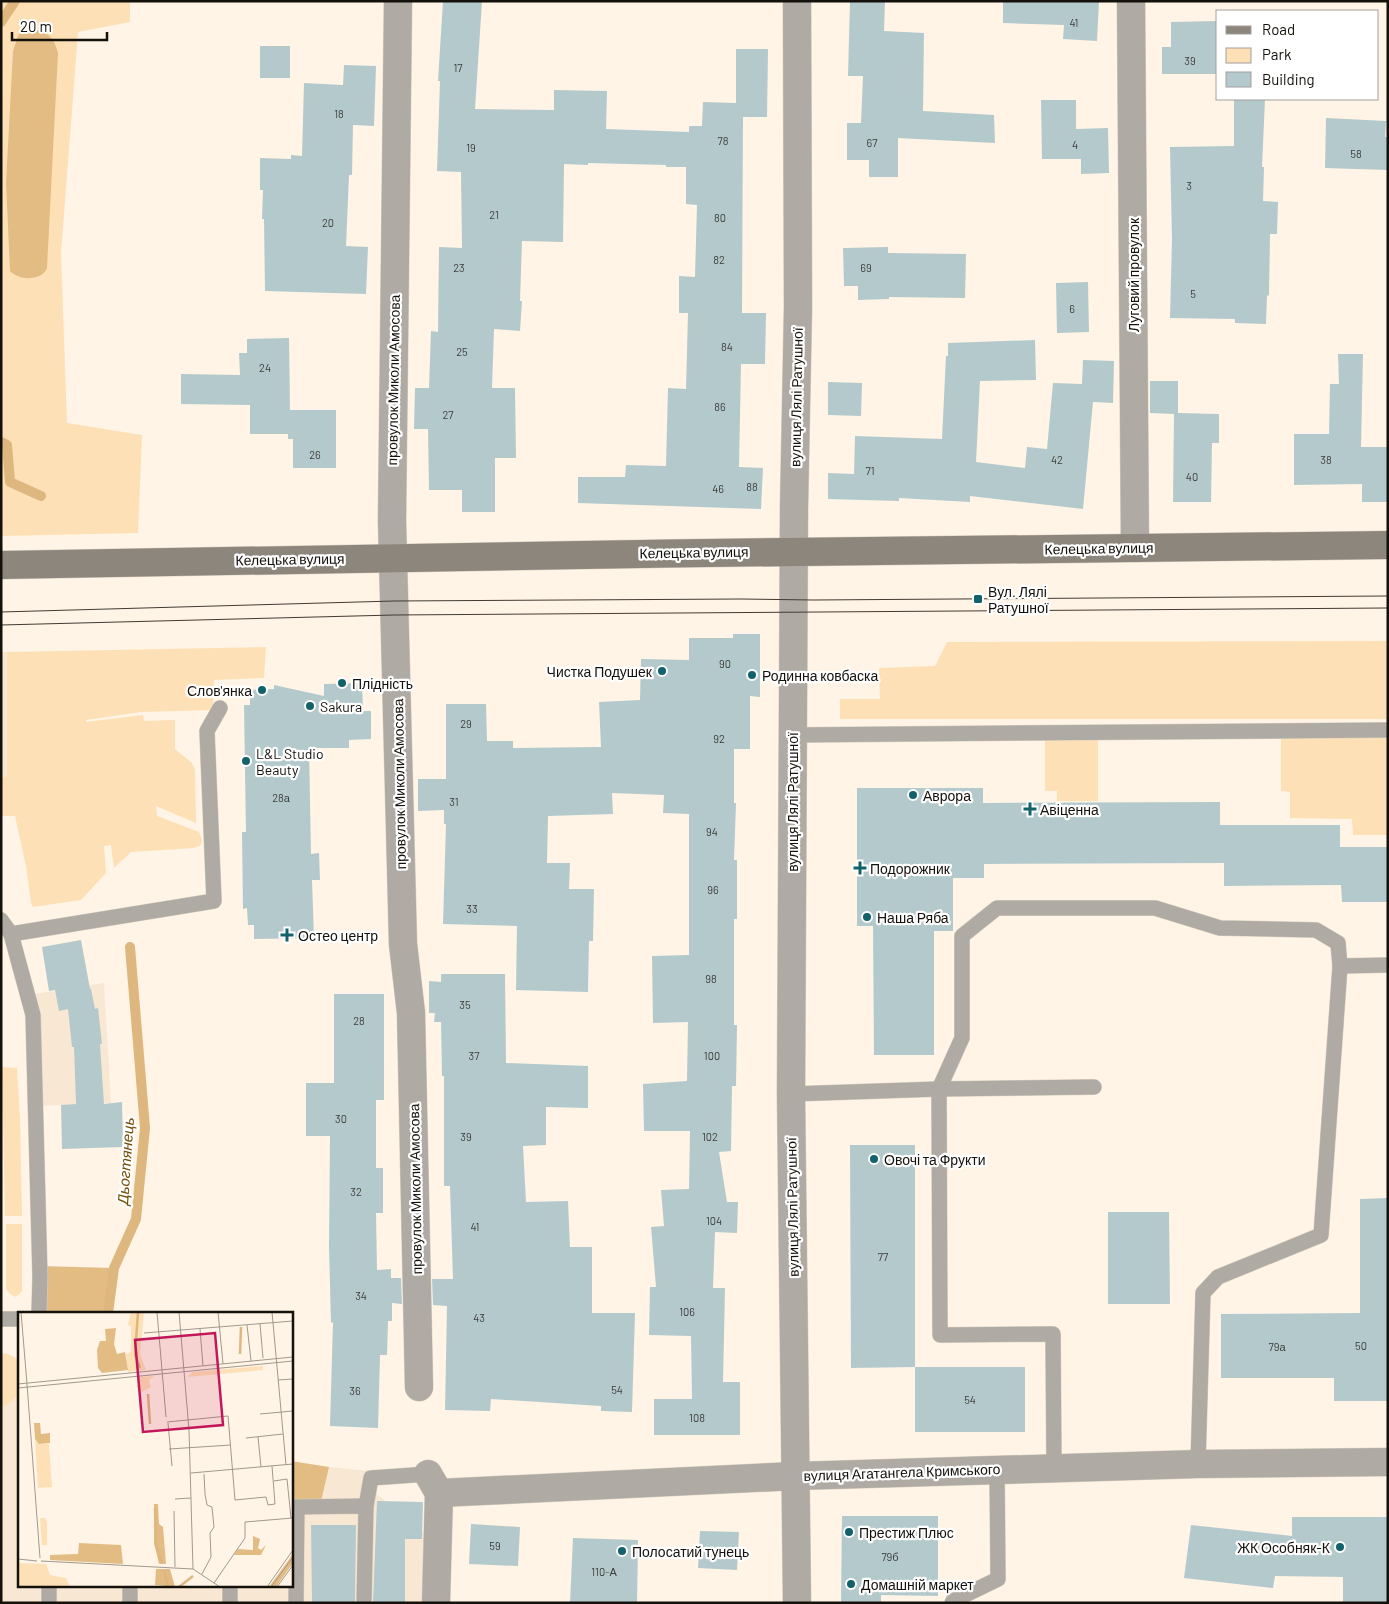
<svg xmlns="http://www.w3.org/2000/svg" width="1389" height="1604" font-family="Barlow,sans-serif">
  <style>
    .built { fill: #f8e8d3 }
    .green { fill: #fee0b6 }
    .forest { fill: #e3bc84 }
    .lines { fill: none; stroke-linecap: round; stroke-linejoin: round }
    .stream { stroke: #deb77f; stroke-width: 10 }
    .building { fill: #b4c9cc }
    .service-casing { stroke: #d9d0c2; stroke-width: 16 }
    .minor-casing { stroke: #d9d0c2; stroke-width: 29 }
    .secondary-casing { stroke: #d9d0c2; stroke-width: 29 }
    .service { stroke: #afaaa4; stroke-width: 15 }
    .minor { stroke: #afaaa4; stroke-width: 28 }
    .secondary { stroke: #8d867d; stroke-width: 28 }
    .tram { stroke: #413b34; stroke-width: 1 }
    .poi-dot { fill: #13616a; stroke: #fff; stroke-width: 2 }
    .labels { text-anchor: middle; dominant-baseline: central; stroke-width: 4.5; stroke-linejoin: round; paint-order: stroke }
    .number-label { font-size: 11px; fill: #3c3e3b }
    .street-label { font-size: 14px; fill: #14100b; stroke: #fff }
    .poi-label { font-size: 14px; fill: #14100b; stroke: #fff; text-anchor: start }
    .water-label { font-size: 15px; font-style: italic; fill: #734e07; stroke: #fff }
    .inset-river { fill: none; stroke: #deb77f; stroke-width: 2.5 }
    .inset-road { fill: none; stroke: #a1998e; stroke-width: 1 }
    .view { fill: #c2185b; fill-opacity: 0.15; stroke: #c2185b; stroke-width: 2.5 }
    .inset-edge { fill: none; stroke: #14100b; stroke-width: 2.5 }
  </style>
  <rect width="100%" height="100%" fill="#fff4e5"/>
  <g class="built">
    <path d="M1,652H7V776L1,777Z"/>
    <path d="M104,983L111,1103L35,1106L27,995Z"/>
    <path d="M1,1373L19,1374V1585H291V1507L320,1506L329,1467L379,1472L377,1494L438,1546V1603H1Z"/>
  </g>
  <g class="green">
    <path d="M1,1H130V22L78,32L61,253L67,423L142,435L138,533L1,536Z"/>
    <path d="M1388,641V719H840V699H880L879,668L935,666L947,642Z"/>
    <path d="M266,647L264,678L214,680L213,710L141,712L86,720V722L143,715L144,721L175,720V749L192,763L195,770L196,823L156,806L157,816L199,832L202,840L201,845L194,848L131,852L114,868L111,845L104,846L106,873L81,900L33,907L31,903L26,866L15,816H1V777L7,776V652Z"/>
    <path d="M1045,737H1098V801H1057V791H1045Z"/>
    <path d="M1388,737V835H1353L1352,819L1290,818V792L1281,791V738Z"/>
    <path d="M2,1067L17,1068L20,1118L22,1216H5Z"/>
    <path d="M6,1224H22V1291L16,1297L10,1294L6,1289Z"/>
    <path d="M6,1353L14,1357L19,1362V1393L10,1403L1,1408V1354Z"/>
  </g>
  <g class="forest">
    <path d="M30,28C47,32 53,35 58,53L47,268C42,281 19,281 10,271L6,183L13,51L20,30Z"/>
    <path d="M39,1266L114,1268L108,1313H39Z"/>
    <path d="M291,1461L329,1467L320,1506L291,1507Z"/>
  </g>
  <g class="lines">
    <g class="stream">
      <path d="M1,22L15,1"/>
      <path d="M1,442L7,445L10,482L41,496"/>
      <path d="M108,1313L114,1268L136,1219L145,1128L130,947"/>
    </g>
  </g>
  <g class="building">
    <path d="M443,1H482L475,109L554,110V90L607,91L606,129L689,132V126H702L703,102L736,103V49H768L767,117H743L742,313H766L765,364H741L739,467L763,468L761,509L578,503V477H625L626,465L666,466L668,388L686,389L688,313H679V276L695,277L697,205L686,204V167H666V165L588,163V165L564,164L563,242L522,241L520,301H522L520,331L494,329L492,388H515L516,458H495V512H462V490H429L428,429H414L415,388H429L431,331L438,332L439,247L462,248L461,172L437,171L440,81H438Z"/>
    <path d="M850,1H885L884,31L924,33L923,111L994,115L995,143L898,138V177H869V160H847V123H861L863,76H848Z"/>
    <path d="M1003,1H1099L1097,41L1063,39L1064,25L1003,23Z"/>
    <path d="M1218,21V74H1162V47H1171V22Z"/>
    <rect x="260" y="46" width="30" height="32"/>
    <path d="M344,65L376,66L374,126L353,125L352,175H349L346,246L368,247L366,294L265,291L264,219H262L263,190H260V158L291,159V155L302,156L304,83L343,85Z"/>
    <path d="M1234,99H1265L1262,167H1264L1263,201L1278,202L1277,234H1270L1269,296L1267,295L1266,324L1235,323V319L1170,318L1172,240L1170,147L1234,146Z"/>
    <path d="M1041,100H1076V129L1108,128L1109,173L1081,174V159H1042Z"/>
    <path d="M1326,118L1386,121L1385,137H1388V170L1325,168Z"/>
    <path d="M888,247V253L966,254L965,298L889,297V299L858,300V286H844L843,248Z"/>
    <path d="M1088,282L1089,332L1057,333L1056,283Z"/>
    <path d="M289,338L290,410H336V468H293V439H288V434H250V405L181,404V374L240,375L239,353H247V339Z"/>
    <path d="M1035,340L1036,380L980,381L976,462L1025,468L1027,447L1047,449L1053,383L1082,384L1083,360L1114,361L1113,403L1093,402L1083,509L970,496V502L899,498V501L828,499V473L854,474L855,436L942,439L946,356H948V343Z"/>
    <path d="M1338,354H1363L1361,447H1388V502H1362V484L1294,485V434H1329L1330,384H1339Z"/>
    <path d="M1150,381H1178V413L1219,414V443H1212L1211,502H1173L1174,414L1150,413Z"/>
    <path d="M828,382L862,383L861,416L828,415Z"/>
    <path d="M733,634H760V697L750,696V749H734V803H736L734,860H737V919H734V1025H737L736,1086H732L731,1151L719,1152L727,1202H738L737,1233L715,1232L713,1288H725L723,1382H740V1435H654V1399H692L691,1336L649,1335L650,1287H656L651,1227L664,1226L661,1190L689,1189L690,1131H644L643,1084L687,1081L688,1022L653,1023L652,956L689,955V814L663,813L664,795L612,793L613,814L548,816L547,863H570L569,889H594L593,941H589L588,992L516,990L517,926L443,924L446,824H444V810L418,811V779H446V704H486L487,741H513V748L601,747L599,702L640,700L641,659L689,660V638H733Z"/>
    <path d="M362,683L363,711H371V739L349,740V748H309L311,854L319,853L320,880H312L314,938L254,939V925H248L247,908L243,909L242,832H246L244,705H250V690L274,689V685L324,696V684Z"/>
    <path d="M857,788H983V803L1220,802V825H1340V847H1388V902H1342L1341,885L1224,886V863L984,864V878H953V931H934V1055H874L873,926H857Z"/>
    <path d="M81,940L90,989H91L95,1009L98,1008L102,1044H100L104,1104L122,1102L123,1147L62,1149L61,1105L76,1104L74,1047H72L68,1009L59,1011L55,990L49,991L42,947Z"/>
    <path d="M441,974H505L506,1063L588,1066V1108L546,1107V1145L523,1146L526,1202L568,1201L570,1247H592V1313H635L632,1412L601,1411V1406L491,1399L490,1411L445,1410L447,1306L433,1305L432,1279H453L450,1186H444V1076H442L441,1022H434L435,1013H429V981L441,982Z"/>
    <path d="M334,994H384V1100H376V1168H383V1213H376L377,1270L391,1269V1278H401L402,1304L392,1303V1321H388L387,1355H380L378,1428L330,1426L333,1322L331,1323L329,1246L330,1136H306V1083H334Z"/>
    <path d="M850,1145H915V1367L851,1368Z"/>
    <path d="M1388,1198V1401H1334V1378H1221V1314L1360,1313V1199Z"/>
    <path d="M1108,1212H1169L1170,1304H1108Z"/>
    <rect x="915" y="1367" width="110" height="65"/>
    <path d="M377,1501L423,1502L422,1539H405V1603H373Z"/>
    <path d="M842,1516H938V1596L881,1595V1603H841Z"/>
    <path d="M1292,1517H1388V1603H1343V1577L1275,1576L1273,1588L1184,1578L1191,1525L1292,1536Z"/>
    <path d="M471,1524L520,1527L518,1566L469,1564Z"/>
    <path d="M311,1525H356L355,1603H312Z"/>
    <path d="M700,1531L739,1532L737,1570L698,1568Z"/>
    <path d="M573,1538L638,1540L637,1603H570Z"/>
  </g>
  <g class="lines">
    <defs>
      <g id="service">
        <path d="M792,735L1388,730"/>
        <path d="M1,920L11,934L33,1015L40,1277L39,1313"/>
        <path d="M11,934L214,901L207,731L220,708"/>
        <path d="M1340,966L1388,965"/>
        <path d="M791,1094L939,1089L1094,1087"/>
        <path d="M1,1319H19"/>
        <path d="M1054,1468L1053,1334L940,1335L939,1089L962,1038V936L997,908H1155L1220,928L1316,930L1338,943L1340,966L1321,1235L1218,1277L1203,1293L1198,1464"/>
        <path d="M366,1506L371,1478L428,1474"/>
        <path d="M291,1507L366,1506L364,1603"/>
        <path d="M230,1585V1603"/>
        <path d="M49,1603V1585"/>
        <path d="M130,1603V1585"/>
        <path d="M296,1603L297,1507"/>
        <path d="M952,1603L953,1601L998,1579L997,1469"/>
      </g>
      <g id="minor">
        <path d="M398,1L392,520L403,944L411,1013L419,1387"/>
        <path d="M797,1L798,307L794,508L791,1094L797,1603"/>
        <path d="M1131,1L1135,548"/>
        <path d="M428,1474L439,1493L796,1476L1198,1464L1388,1462"/>
        <path d="M436,1603L439,1493"/>
      </g>
      <path id="secondary" d="M1,565C463,555 926,550 1388,545"/>
    </defs>
    <use href="#service" class="service-casing"/>
    <use href="#minor" class="minor-casing"/>
    <use href="#secondary" class="secondary-casing"/>
    <use href="#service" class="service"/>
    <use href="#minor" class="minor"/>
    <use href="#secondary" class="secondary"/>
    <g class="tram">
      <path d="M1,612L394,601L741,599L813,600L1388,596"/>
      <path d="M1,625L394,615L1388,608"/>
    </g>
  </g>
  <g class="poi-dot">
    <rect x="973" y="594" width="10" height="10" rx="2.5"/>
    <circle cx="662" cy="671" r="5"/>
    <circle cx="752" cy="675" r="5"/>
    <circle cx="342" cy="683" r="5"/>
    <circle cx="262" cy="690" r="5"/>
    <circle cx="310" cy="706" r="5"/>
    <circle cx="246" cy="761" r="5"/>
    <circle cx="913" cy="795" r="5"/>
    <path d="M1027.5 801.5h5v5h5v5h-5v5h-5v-5h-5v-5h5z"/>
    <path d="M857.5 860.5h5v5h5v5h-5v5h-5v-5h-5v-5h5z"/>
    <circle cx="867" cy="917" r="5"/>
    <path d="M284.5 927.5h5v5h5v5h-5v5h-5v-5h-5v-5h5z"/>
    <circle cx="874" cy="1159" r="5"/>
    <circle cx="849" cy="1532" r="5"/>
    <circle cx="1340" cy="1547" r="5"/>
    <circle cx="622" cy="1551" r="5"/>
    <circle cx="851" cy="1584" r="5"/>
  </g>
  <g class="labels">
    <g class="number-label">
      <text x="1074" y="22">41</text>
      <text x="1190" y="60">39</text>
      <text x="458" y="67">17</text>
      <text x="339" y="113">18</text>
      <text x="723" y="140">78</text>
      <text x="872" y="142">67</text>
      <text x="1075" y="144">4</text>
      <text x="471" y="147">19</text>
      <text x="1356" y="153">58</text>
      <text x="1189" y="185">3</text>
      <text x="494" y="214">21</text>
      <text x="720" y="217">80</text>
      <text x="328" y="222">20</text>
      <text x="719" y="259">82</text>
      <text x="459" y="267">23</text>
      <text x="866" y="267">69</text>
      <text x="1193" y="293">5</text>
      <text x="1072" y="308">6</text>
      <text x="727" y="346">84</text>
      <text x="462" y="351">25</text>
      <text x="265" y="367">24</text>
      <text x="720" y="406">86</text>
      <text x="448" y="414">27</text>
      <text x="315" y="454">26</text>
      <text x="1057" y="459">42</text>
      <text x="1326" y="459">38</text>
      <text x="870" y="470">71</text>
      <text x="1192" y="476">40</text>
      <text x="752" y="486">88</text>
      <text x="718" y="488">46</text>
      <text x="725" y="663">90</text>
      <text x="466" y="723">29</text>
      <text x="719" y="738">92</text>
      <text x="281" y="797">28а</text>
      <text x="454" y="801">31</text>
      <text x="712" y="831">94</text>
      <text x="713" y="889">96</text>
      <text x="472" y="908">33</text>
      <text x="711" y="978">98</text>
      <text x="465" y="1004">35</text>
      <text x="359" y="1020">28</text>
      <text x="474" y="1055">37</text>
      <text x="712" y="1055">100</text>
      <text x="341" y="1118">30</text>
      <text x="466" y="1136">39</text>
      <text x="710" y="1136">102</text>
      <text x="356" y="1191">32</text>
      <text x="714" y="1220">104</text>
      <text x="475" y="1226">41</text>
      <text x="883" y="1256">77</text>
      <text x="361" y="1295">34</text>
      <text x="687" y="1311">106</text>
      <text x="479" y="1317">43</text>
      <text x="1361" y="1345">50</text>
      <text x="1277" y="1346">79а</text>
      <text x="617" y="1389">54</text>
      <text x="355" y="1390">36</text>
      <text x="970" y="1399">54</text>
      <text x="697" y="1417">108</text>
      <text x="495" y="1545">59</text>
      <text x="890" y="1556">79б</text>
      <text x="604" y="1571">110-А</text>
    </g>
    <g class="street-label">
      <text transform="translate(1133 275) rotate(-90)">Луговий провулок</text>
      <text transform="translate(393 380) rotate(-89)">провулок Миколи Амосова</text>
      <text transform="translate(796 397) rotate(-89)">вулиця Лялі Ратушної</text>
      <text transform="translate(1099 548) rotate(-1)">Келецька вулиця</text>
      <text transform="translate(694 552) rotate(-1)">Келецька вулиця</text>
      <text transform="translate(290 559) rotate(-1)">Келецька вулиця</text>
      <text transform="translate(399 784) rotate(-91)">провулок Миколи Амосова</text>
      <text transform="translate(792 802) rotate(-90)">вулиця Лялі Ратушної</text>
      <text transform="translate(415 1189) rotate(-91)">провулок Миколи Амосова</text>
      <text transform="translate(792 1207) rotate(-91)">вулиця Лялі Ратушної</text>
      <text transform="translate(902 1472) rotate(-2)">вулиця Агатангела Кримського</text>
    </g>
    <g class="poi-label">
      <text x="988" y="591">Вул. Лялі<tspan x="988" dy="16">Ратушної</tspan></text>
      <text x="652" y="671" text-anchor="end">Чистка Подушек</text>
      <text x="762" y="675">Родинна ковбаска</text>
      <text x="352" y="683">Плідність</text>
      <text x="252" y="690" text-anchor="end">Слов'янка</text>
      <text x="320" y="706">Sakura</text>
      <text x="256" y="753">L&amp;L Studio<tspan x="256" dy="16">Beauty</tspan></text>
      <text x="923" y="795">Аврора</text>
      <text x="1040" y="809">Авіценна</text>
      <text x="870" y="868">Подорожник</text>
      <text x="877" y="917">Наша Ряба</text>
      <text x="298" y="935">Остео центр</text>
      <text x="884" y="1159">Овочі та Фрукти</text>
      <text x="859" y="1532">Престиж Плюс</text>
      <text x="1330" y="1547" text-anchor="end">ЖК Особняк-К</text>
      <text x="632" y="1551">Полосатий тунець</text>
      <text x="861" y="1584">Домашній маркет</text>
    </g>
    <g class="water-label">
      <text transform="translate(125 1161) rotate(-86)">Дьогтянець</text>
    </g>
  </g>
  <g transform="translate(18 1312)">
    <rect width="275" height="275" fill="#fff4e5"/>
    <path d="M113,0H126L122,42L128,58L110,60L108,42L113,40V14L110,13ZM245,54V58L169,65L175,60ZM136,64L131,68L133,75L124,80L122,75H117L122,72L121,65ZM17,127L22,132H31L34,175L20,176ZM22,206H27L29,210V233H24ZM0,251L28,252L32,263L48,266L52,275H0Z" fill="#fee0b6"/>
    <path d="M98,16L96,32L99,42L107,40L110,58L84,61L80,56L79,38L82,29H88L87,17ZM16,111H22L23,122L32,121V131L21,132L17,127ZM136,192H140L141,212L145,215L148,252H141L136,231ZM235,224L242,227L240,236L243,238L248,233L243,243H216L220,237L235,238ZM61,231L103,233L105,252L32,248V243L60,242ZM275,242V251L258,275H251ZM138,257H152L157,275L137,273Z" fill="#e3bc84"/>
    <path class="inset-river" d="M120,0L117,43L122,56M222,42L223,15M130,82L132,112M137,196L138,233L144,251M146,258L150,275M161,275L175,264"/>
    <path class="inset-road" d="M3,0L9,72M139,0L148,105M161,0L171,118L175,257M200,0L205,52M254,0L268,153M242,12L245,46M229,13L233,49M182,17L185,54M126,21L275,9M260,68L275,67M0,72L275,45M9,72L22,246M0,76L275,49M242,102L275,99M149,110L210,104L217,188L248,185L250,193L257,192L254,154M150,111L154,154M240,125L243,155M228,126L265,122M151,137L213,133M173,161L275,152M256,169L269,167L273,206M157,187L173,186M156,199L157,255M0,247L19,249M23,249L175,257L202,275M184,262L193,245L192,221L196,215L194,195L189,193L187,182L186,162M196,271L227,226V210L275,206M249,275L275,238M253,275L275,245M259,275L275,253"/>
    <path class="view" d="M197,21L205,113L125,120L117,28Z"/>
    <rect width="275" height="275" class="inset-edge"/>
  </g>
  <rect width="1389" height="1604" fill="none" stroke="#14100b" stroke-width="5"/>
  <rect x="1216" y="10" width="162" height="90" fill="#ffffff" stroke="#a19f9d"/>
  <rect x="1226" y="26" width="25" height="8" fill="#8d867d" stroke="#a19f9d"/>
  <text x="1262" y="35" font-size="15" fill="#14100b">Road</text>
  <rect x="1226" y="48" width="25" height="15" fill="#fee0b6" stroke="#a19f9d"/>
  <text x="1262" y="60" font-size="15" fill="#14100b">Park</text>
  <rect x="1226" y="72" width="25" height="15" fill="#b4c9cc" stroke="#a19f9d"/>
  <text x="1262" y="85" font-size="15" fill="#14100b">Building</text>
  <path d="M12 32v8h95v-8" fill="none" stroke="#14100b" stroke-width="2.5"/>
  <text x="20" y="32" font-size="15" fill="#14100b" stroke="#ffffff" stroke-width="4" paint-order="stroke">20 m</text>
</svg>
